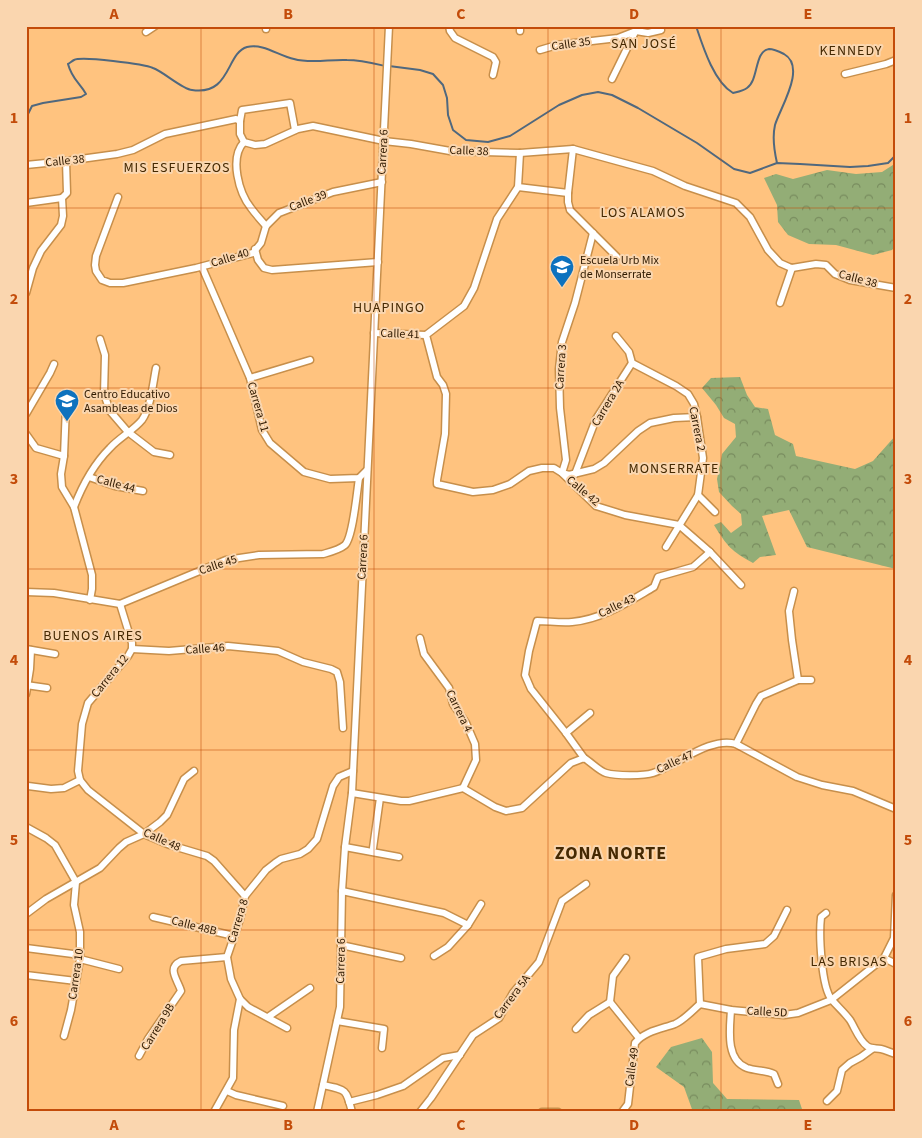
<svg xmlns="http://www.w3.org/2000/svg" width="922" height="1138" font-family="'Source Sans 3',sans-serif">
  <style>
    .forest { fill: url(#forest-crowns) }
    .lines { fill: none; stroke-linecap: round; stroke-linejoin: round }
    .stream { stroke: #50687e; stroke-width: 2 }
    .minor-casing { stroke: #c78f4b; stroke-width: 9 }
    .minor { stroke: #fff; stroke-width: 6 }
    .grid { fill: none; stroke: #c34c0a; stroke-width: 1; stroke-opacity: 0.55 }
    .labels { text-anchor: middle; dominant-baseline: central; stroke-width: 4; stroke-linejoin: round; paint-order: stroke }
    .street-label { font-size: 12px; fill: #301a00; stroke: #fad6af }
    .poi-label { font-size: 12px; fill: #301a00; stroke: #fad6af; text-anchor: start }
    .neighbourhood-label { font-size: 14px; letter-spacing: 1px; fill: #452902; stroke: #fad6af }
    .district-label { font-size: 18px; font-weight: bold; letter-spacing: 1px; fill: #452902; stroke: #fad6af }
    .neatline { fill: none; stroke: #c34c0a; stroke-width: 2 }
    .grid-label { font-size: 16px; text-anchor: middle; font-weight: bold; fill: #c34c0a }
  </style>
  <defs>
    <pattern id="forest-crowns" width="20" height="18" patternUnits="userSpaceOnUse" patternTransform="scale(1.25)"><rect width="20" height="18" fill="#93ad76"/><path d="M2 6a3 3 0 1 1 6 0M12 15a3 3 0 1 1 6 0" fill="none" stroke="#788c5e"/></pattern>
  </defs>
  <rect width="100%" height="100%" fill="#ffc37f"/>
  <g class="forest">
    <path d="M896,163V246L892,250L873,255L836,245L809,244L788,235L778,222L777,205L764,178L776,174L793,179L827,170L856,174L882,172Z"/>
    <path d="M740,377L747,395L755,407L768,409L775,435L793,444L796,456L855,469L873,461L896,435V569L807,547L789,510L762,516L776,555L760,557L753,563C731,551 727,546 714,525L721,522L731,533L742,525L741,514L732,506L719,492L717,479L722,454L736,437L735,424L724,418L716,405L702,388L711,378Z"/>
    <path d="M702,1038L712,1052L713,1083L727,1099L799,1100L803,1112H693L684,1087L656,1067L671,1047Z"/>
  </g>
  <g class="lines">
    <g class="stream">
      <path d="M696,26C703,47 714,82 733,93C737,92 743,91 747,88C759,80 754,51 769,49C773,49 780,52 784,54C807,67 780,108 775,125C772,138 774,150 777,163"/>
      <path d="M389,66L420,70L433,74L443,85L447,98L448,115L453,130L466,140L488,142L510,136L559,105L582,95L598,92L612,95L638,108L697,143L734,169L750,173L777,163L800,164L850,167L868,166L888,163L896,155"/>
      <path d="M26,118L32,106L43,103L81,97L86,94C79,82 72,79 68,64C70,63 72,61 74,60C82,56 144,64 153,68C164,72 182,89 192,90C231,96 226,53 247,47C263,43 279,56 294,59C311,64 330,59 347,60C360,60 372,63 385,66"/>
    </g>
    <defs>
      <g id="minor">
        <path d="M449,26L450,31L455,38L493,57L496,62L493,75"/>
        <path d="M266,29V26"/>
        <path d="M520,31V26"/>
        <path d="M146,32L155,26"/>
        <path d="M540,50L557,45L618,38L636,31L648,33L661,30L659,26"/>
        <path d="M845,74L886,64L896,60"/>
        <path d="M612,79L638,26"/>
        <path d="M240,121L242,110L290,103L295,130"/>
        <path d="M244,142C229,158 239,193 251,208C256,215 261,220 266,226"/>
        <path d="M520,153L518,187L497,219L474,288L464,306L426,335L437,377L443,385L446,394L445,434L437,480V484L473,492L493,490L510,484L529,471L542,468H554L562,473L596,506L625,515L679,525L710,552L741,585"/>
        <path d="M26,165L66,161L117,154L133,150L165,134L236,119L240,121V134L244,142L255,145L265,144L298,129L313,126L384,141L411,144L450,151L520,153L573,149L653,171L685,186L736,203L750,217L768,250L780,263L789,267L792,268L816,264L826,265L835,274L850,280L896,288"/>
        <path d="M518,187L568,193L573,149"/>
        <path d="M568,193V202L570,210L617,257"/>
        <path d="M118,197L96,256L95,265L96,271L102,280L110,283H123L196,268L253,253L261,243L266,226L279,213L333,192L382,182"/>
        <path d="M26,203L62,198"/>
        <path d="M593,233L575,303L562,342L559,369L560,408L566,460L562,473L569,475L594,469L604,463L638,431L650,423L674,418L697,417"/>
        <path d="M255,249L258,260L264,268L272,270L378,262"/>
        <path d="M202,267L250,378L262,430L270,443L304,472L330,479L359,478L367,470"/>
        <path d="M26,293L33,268L41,251L61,225L63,216L62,198L67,193L66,161"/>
        <path d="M780,303L792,268"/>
        <path d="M374,333L426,335"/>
        <path d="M616,336L629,352L632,363L676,386L688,394L694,404L697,417L703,458L698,495L666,547"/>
        <path d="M100,339L105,355L104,394L110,411L128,432L154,452L170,455"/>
        <path d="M250,378L310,360"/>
        <path d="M66,406L64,456L61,474L62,487L74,507L92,575V589L90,600"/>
        <path d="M26,414L50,373L54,364"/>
        <path d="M26,434L36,448L64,456"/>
        <path d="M575,474L596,419L632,363"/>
        <path d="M89,477L115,486L143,491"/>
        <path d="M698,495L715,512"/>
        <path d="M74,507C82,486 94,464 110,448C119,438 134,430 142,420C151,407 153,383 156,368"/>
        <path d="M794,591L789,611L792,640L798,680"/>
        <path d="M26,592L54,593L120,604L226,560L259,555L323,554C330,552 339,550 345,545C353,537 357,491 359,478"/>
        <path d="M120,604L132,643V649L128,656L88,703L82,724L78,771L80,780L88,790L144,834L170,845L207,856L214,861L245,896"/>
        <path d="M420,638L424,654L449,688L453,704L466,723L475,744L476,760L463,788"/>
        <path d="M26,649L55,654"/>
        <path d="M132,649L169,651L228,646L278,651L303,662L331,669L337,672L340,682L343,728"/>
        <path d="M26,685L47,688"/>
        <path d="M26,694L30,669L31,650"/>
        <path d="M566,733L590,713"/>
        <path d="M736,744L756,704L761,696L798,680H811"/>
        <path d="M584,758L566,733L531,689L525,675L529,651L537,621C548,621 560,623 572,622C603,619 628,602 654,587L658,577L693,567L710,552"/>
        <path d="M28,786L51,789L64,788L80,780"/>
        <path d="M352,793L401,801H409L463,788L495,807L506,811L522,808L571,763L584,758C591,762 599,771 606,773C616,776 644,776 653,773C677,765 711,736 736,744L797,777L822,785L853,791L896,809"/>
        <path d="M26,827L46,838L55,845L76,882L74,905L80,932V959L71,1010L64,1036"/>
        <path d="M345,847L399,857"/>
        <path d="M373,848L380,798"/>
        <path d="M342,891L444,913L468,925"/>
        <path d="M826,913L821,917C819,934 821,987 832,1000C838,1007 844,1012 850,1020C855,1028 859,1040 867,1046C871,1049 876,1048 881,1049C886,1050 891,1053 896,1054"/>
        <path d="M26,914L46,899L100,868L119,848L126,842L144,834L160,822L167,815L184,779L194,771"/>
        <path d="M153,917L234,936"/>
        <path d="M341,945L401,958"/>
        <path d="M26,948L73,954L77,956L80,959L119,969"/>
        <path d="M434,956L448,947L468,925L481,904"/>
        <path d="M884,958L896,964"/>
        <path d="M26,975L76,981"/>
        <path d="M610,1002L613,976L626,958"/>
        <path d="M610,1002L639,1038"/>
        <path d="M700,1004L731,1010L784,1015L798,1013L831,1000L884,958L894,938L896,895"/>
        <path d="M700,1004L698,957L726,949L765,944L774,936L787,910"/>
        <path d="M731,1010C730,1028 725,1060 747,1068C756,1071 765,1070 774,1074L778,1084"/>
        <path d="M268,1017L310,988"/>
        <path d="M337,1021L384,1029L382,1048"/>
        <path d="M287,1028L248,1007L240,999L231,979L227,957L240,919L245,896L266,870L275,863L281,859L300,854L308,849L317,839L333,786L339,777L353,771"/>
        <path d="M576,1029L589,1015L610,1002"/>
        <path d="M139,1056L148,1039L181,991C178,980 166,968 181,961L227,957"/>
        <path d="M323,1085C347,1090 346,1089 352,1112"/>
        <path d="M227,1091L236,1095L283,1106"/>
        <path d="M827,1101L837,1091L842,1070L850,1063L861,1057L872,1049"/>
        <path d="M349,1102L377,1095L403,1086L443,1058L460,1055"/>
        <path d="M214,1112L233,1078L234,1030L240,999"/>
        <path d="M317,1112L340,1007L342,891L345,847L352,793L389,26"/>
        <path d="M420,1112L431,1098L473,1035L499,1018L513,993L539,962L562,901L586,884"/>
        <path d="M542,1112H558"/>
        <path d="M622,1112L628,1104L635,1043C645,1031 661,1029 675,1024C684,1020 693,1010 700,1004"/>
      </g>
    </defs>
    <use href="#minor" class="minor-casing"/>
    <use href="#minor" class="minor"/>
  </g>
  <path class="grid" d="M201,26V1112M374,26V1112M548,26V1112M721,26V1112M26,208H896M26,388H896M26,569H896M26,750H896M26,930H896"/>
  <defs>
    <symbol id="school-pin" viewBox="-11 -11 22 30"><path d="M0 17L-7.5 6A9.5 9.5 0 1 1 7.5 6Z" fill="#0d72be" stroke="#fad6af"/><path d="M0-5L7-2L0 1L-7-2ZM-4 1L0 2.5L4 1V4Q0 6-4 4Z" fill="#fff"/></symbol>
  </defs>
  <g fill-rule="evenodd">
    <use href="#school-pin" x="548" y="253" width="28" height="38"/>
    <use href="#school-pin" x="53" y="387" width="28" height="38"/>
  </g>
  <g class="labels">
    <g class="street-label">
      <text transform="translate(571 44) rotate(-8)">Calle 35</text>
      <text transform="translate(469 151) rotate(2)">Calle 38</text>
      <text transform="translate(383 152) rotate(-87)">Carrera 6</text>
      <text transform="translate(65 161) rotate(-6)">Calle 38</text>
      <text transform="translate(308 201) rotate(-21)">Calle 39</text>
      <text transform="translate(230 258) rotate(-17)">Calle 40</text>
      <text transform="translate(858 279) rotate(15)">Calle 38</text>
      <text transform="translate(400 334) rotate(2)">Calle 41</text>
      <text transform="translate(561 367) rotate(-86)">Carrera 3</text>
      <text transform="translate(608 403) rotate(-59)">Carrera 2A</text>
      <text transform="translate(258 407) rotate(74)">Carrera 11</text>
      <text transform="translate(697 429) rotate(79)">Carrera 2</text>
      <text transform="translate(116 484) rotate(15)">Calle 44</text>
      <text transform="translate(583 491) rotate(40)">Calle 42</text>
      <text transform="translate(363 557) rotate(-87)">Carrera 6</text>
      <text transform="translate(218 565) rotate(-18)">Calle 45</text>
      <text transform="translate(617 606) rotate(-26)">Calle 43</text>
      <text transform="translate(205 649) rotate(-4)">Calle 46</text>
      <text transform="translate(110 676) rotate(-51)">Carrera 12</text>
      <text transform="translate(459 711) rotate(64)">Carrera 4</text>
      <text transform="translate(675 762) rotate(-25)">Calle 47</text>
      <text transform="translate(162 840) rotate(24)">Calle 48</text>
      <text transform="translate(238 921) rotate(-73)">Carrera 8</text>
      <text transform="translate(194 926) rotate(14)">Calle 48B</text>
      <text transform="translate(341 961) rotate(-89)">Carrera 6</text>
      <text transform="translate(76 974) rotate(-82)">Carrera 10</text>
      <text transform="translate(512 997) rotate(-53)">Carrera 5A</text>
      <text transform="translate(767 1012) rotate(3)">Calle 5D</text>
      <text transform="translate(158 1027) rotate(-58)">Carrera 9B</text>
      <text transform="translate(632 1067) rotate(-82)">Calle 49</text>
    </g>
    <g class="poi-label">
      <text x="580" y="260">Escuela Urb Mix<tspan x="580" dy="14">de Monserrate</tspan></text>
      <text x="84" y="394">Centro Educativo<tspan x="84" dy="14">Asambleas de Dios</tspan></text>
    </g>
    <g class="neighbourhood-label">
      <text x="644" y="44">SAN JOSÉ</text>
      <text x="851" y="51">KENNEDY</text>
      <text x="177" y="168">MIS ESFUERZOS</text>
      <text x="643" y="213">LOS ALAMOS</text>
      <text x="389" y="308">HUAPINGO</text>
      <text x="674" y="469">MONSERRATE</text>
      <text x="93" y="636">BUENOS AIRES</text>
      <text x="849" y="962">LAS BRISAS</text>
    </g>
    <g class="district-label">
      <text x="611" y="853">ZONA NORTE</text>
    </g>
  </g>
  <rect width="922" height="1138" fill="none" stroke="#fad6af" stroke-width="55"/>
  <rect x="28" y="28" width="866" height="1082" class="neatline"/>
  <g class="grid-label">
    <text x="114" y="19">A</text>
    <text x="288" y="19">B</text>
    <text x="461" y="19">C</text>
    <text x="634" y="19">D</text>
    <text x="808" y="19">E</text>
    <text x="14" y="123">1</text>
    <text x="908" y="123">1</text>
    <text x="14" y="304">2</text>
    <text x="908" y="304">2</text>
    <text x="14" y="484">3</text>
    <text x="908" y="484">3</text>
    <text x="14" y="665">4</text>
    <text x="908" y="665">4</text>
    <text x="14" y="845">5</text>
    <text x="908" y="845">5</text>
    <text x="14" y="1026">6</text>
    <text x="908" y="1026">6</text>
    <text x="114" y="1130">A</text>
    <text x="288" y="1130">B</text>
    <text x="461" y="1130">C</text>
    <text x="634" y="1130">D</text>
    <text x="808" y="1130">E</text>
  </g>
</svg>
